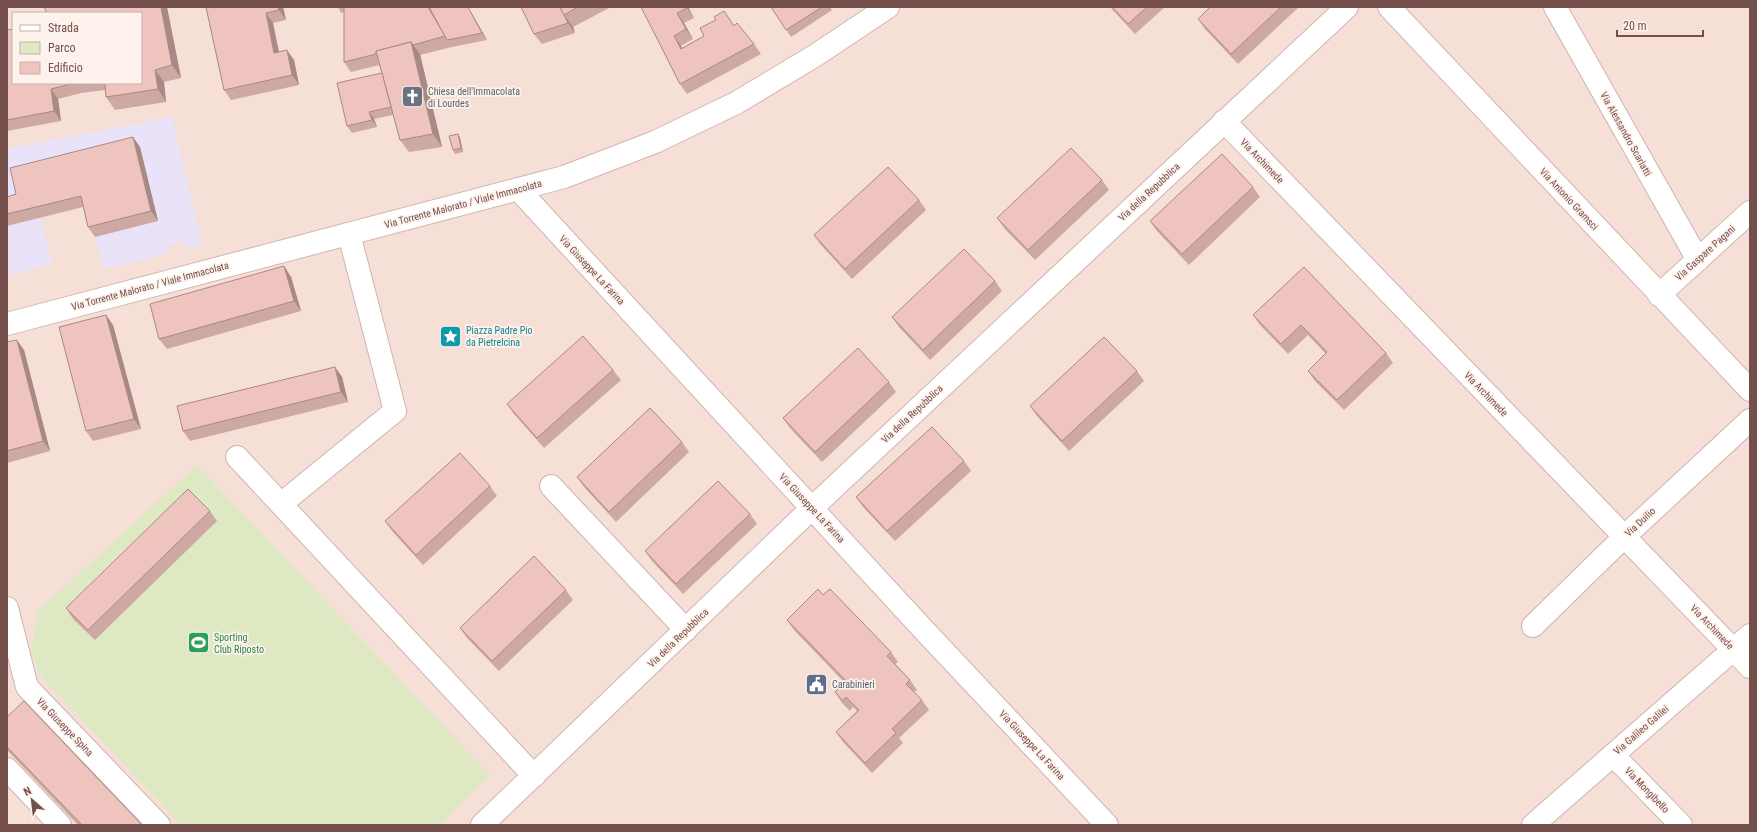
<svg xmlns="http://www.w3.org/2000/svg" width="1757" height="832" font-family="'Roboto Condensed',sans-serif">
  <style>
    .residential { fill: #f5dfd7; fill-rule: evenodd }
    .education { fill: #eae2f8 }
    .green { fill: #dee9c4 }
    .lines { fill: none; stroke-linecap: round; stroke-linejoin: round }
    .street-casing { stroke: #cfb4af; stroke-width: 24 }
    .secondary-casing { stroke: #d5b4af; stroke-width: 24 }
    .street { stroke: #fff; stroke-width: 22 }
    .secondary { stroke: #fff; stroke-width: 22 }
    .wall { fill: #cea9a3 }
    .shaded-wall { fill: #a88985 }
    .building { fill: #f0c4be; stroke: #a88985 }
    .labels { text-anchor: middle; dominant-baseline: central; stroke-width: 3.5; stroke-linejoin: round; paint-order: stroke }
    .worship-label { font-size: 10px; fill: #5b616d; stroke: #fef2ec; text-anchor: start }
    .street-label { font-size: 10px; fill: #744e4b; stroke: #fef2ec }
    .culture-label { font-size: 10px; fill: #0d838f; stroke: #fef2ec; text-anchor: start }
    .leisure-label { font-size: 10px; fill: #27864d; stroke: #fef2ec; text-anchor: start }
    .service-label { font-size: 10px; fill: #4e5e75; stroke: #fef2ec; text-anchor: start }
  </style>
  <rect width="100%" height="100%" fill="#fbede6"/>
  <path class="residential" d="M7,7H1750V825H7ZM13,13H141V83H13Z"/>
  <path class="education" d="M172,117L202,245L187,249L185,241L176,243L168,246L170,253L104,270L87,206L40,218L52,263L7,276V149Z"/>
  <path class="green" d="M197,465L490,775L440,825H181L40,675L31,652L38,611Z"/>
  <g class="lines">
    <defs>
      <g id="street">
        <path d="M1555,7L1698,260"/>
        <path d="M1224,121L1750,667"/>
        <path d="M518,189L922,628L1107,825"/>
        <path d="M1659,295L1750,212"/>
        <path d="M237,457L534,776"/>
        <path d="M551,486L686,630"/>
        <path d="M281,504L395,411L349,234"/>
        <path d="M7,608L27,687L159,825"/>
        <path d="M1533,626L1624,537L1750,420"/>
        <path d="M1613,755L1681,825"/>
        <path d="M7,769L60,825"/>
        <path d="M482,825L812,508L1347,7"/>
        <path d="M1533,825L1750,635"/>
      </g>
      <g id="secondary">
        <path d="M1389,7L1750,390"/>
        <path d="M7,324L564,177L655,142L736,103L816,55L888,7"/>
      </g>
    </defs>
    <use href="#street" class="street-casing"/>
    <use href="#secondary" class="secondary-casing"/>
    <use href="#street" class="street"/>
    <use href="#secondary" class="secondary"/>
  </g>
  <g class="wall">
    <path d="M44,7H167L181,78L164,82L166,102L115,110L106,97L105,90L81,93L58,99L61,121L7,131V30L13,83H141Z"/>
    <path d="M206,7H283L286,20L273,23L279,52L294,60L299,85L231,100L224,90Z"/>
    <path d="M338,7H468L487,40L452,47L420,55L442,147L409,152L400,140L393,115L374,119L377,127L352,133L347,126L382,73L379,65L351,72L344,62V12L341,13Z"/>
    <path d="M521,7H611L573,27L575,33L542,44L534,34Z"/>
    <path d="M641,7H688L694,18L684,23L693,39L681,46L682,48L704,36L716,20L724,11L734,26L754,44L761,54L687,94L680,84Z"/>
    <path d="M771,7H830L832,10L791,37Z"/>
    <path d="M1110,7H1165L1135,34Z"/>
    <path d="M1210,7H1299L1238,64L1205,29L1198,19Z"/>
    <path d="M458,134L460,138L463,152L455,154L453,150Z"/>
    <path d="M140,147L158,221L95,237L88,227L83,207L7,226V197L16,194Z"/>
    <path d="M1102,180L1109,190L1035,260L1005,229L997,218Z"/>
    <path d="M1253,187L1260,197L1189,265L1157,231L1150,221Z"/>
    <path d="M919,200L926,210L852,279L821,245L814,235Z"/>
    <path d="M284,266L291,277L301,311L167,349L159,339Z"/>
    <path d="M1304,267L1386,353L1393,363L1344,410L1315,381L1308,371L1326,354L1308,335L1288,354L1260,325L1253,315Z"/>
    <path d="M995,281L1002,291L930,360L899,327L892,317Z"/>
    <path d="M113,325L141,429L93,441L86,431Z"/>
    <path d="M7,342L24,350L50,451L7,463Z"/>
    <path d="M335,367L342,377L348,402L190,441L183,431Z"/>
    <path d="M613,370L621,380L544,448L514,414L507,404Z"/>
    <path d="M1137,371L1144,381L1069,451L1037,416L1030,406Z"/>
    <path d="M889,382L896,392L822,462L790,428L783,418Z"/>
    <path d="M682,442L689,452L616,522L584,487L577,477Z"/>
    <path d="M964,461L971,471L895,541L863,507L856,497Z"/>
    <path d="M490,486L497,496L423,565L392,531L385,521Z"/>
    <path d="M210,511L217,521L95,640L73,619L66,608Z"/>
    <path d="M750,514L757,524L683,594L652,561L645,551Z"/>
    <path d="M566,590L573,600L499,671L467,638L460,628Z"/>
    <path d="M823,595L891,652L898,662L895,664L910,680L917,690L914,692L922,700L929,710L899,738L903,743L872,773L843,742L836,732L857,711L853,707L850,711L842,703L835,692L845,683L794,630L787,620Z"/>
    <path d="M7,717L142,825H78L7,750Z"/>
  </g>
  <g class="shaded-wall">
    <path d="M161,7H167L181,78L172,65Z"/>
    <path d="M278,7H283L286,20L279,10Z"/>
    <path d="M468,7L487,40L482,33Z"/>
    <path d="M686,7H688L694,18L687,8Z"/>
    <path d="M266,13L273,23L281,63L274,53Z"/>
    <path d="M677,13L684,23L693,39L686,29Z"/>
    <path d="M566,17L573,27L575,33L568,23Z"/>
    <path d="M674,36L681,46L688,59L681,49Z"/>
    <path d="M411,42L420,54L442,147L433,134Z"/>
    <path d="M287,50L294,60L299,85L292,75Z"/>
    <path d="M155,70L164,82L166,102L158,89Z"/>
    <path d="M51,89L58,99L61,121L54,111Z"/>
    <path d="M369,112L374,119L377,127L372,120Z"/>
    <path d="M458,134L460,138L463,152L461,148Z"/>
    <path d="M133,137L140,147L158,221L151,211Z"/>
    <path d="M284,266L291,277L301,311L294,301Z"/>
    <path d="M106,315L113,325L141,429L134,419Z"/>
    <path d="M17,340L24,350L50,451L43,441Z"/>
    <path d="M335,367L342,377L348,402L341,392Z"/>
  </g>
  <g class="building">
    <path d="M44,7H161L172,65L155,70L158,89L106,97L105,83H141V13H47Z"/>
    <path d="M206,7H278L279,10L266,13L274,53L287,50L292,75L224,90Z"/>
    <path d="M344,7H428L445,36L413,45L411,42L376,51V54L344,62Z"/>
    <path d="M429,7H468L482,33L447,40Z"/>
    <path d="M521,7H560L568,23L534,34Z"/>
    <path d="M560,7H578L564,15Z"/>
    <path d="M641,7H686L687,8L677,13L686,29L674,36L681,49L704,36L700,28L716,20L714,17L724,11L734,26L737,23L754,44L680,84Z"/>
    <path d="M771,7H822L786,30Z"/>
    <path d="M1112,7H1147L1128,24Z"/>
    <path d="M1210,7H1281L1231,54L1198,19Z"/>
    <path d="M13,29V83H74L51,89L54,111L7,120V30Z"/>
    <path d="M411,42L433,134L400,140L376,51Z"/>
    <path d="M382,73L391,107L369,112L372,120L347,126L337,83Z"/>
    <path d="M458,134L461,148L453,150L449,136Z"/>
    <path d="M133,137L151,211L88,227L81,196L7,214V197L16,194L10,168Z"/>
    <path d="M1071,148L1102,180L1028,250L997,218Z"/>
    <path d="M1222,154L1253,187L1182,254L1150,221Z"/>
    <path d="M888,167L919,200L845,269L814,235Z"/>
    <path d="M964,249L995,281L923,350L892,317Z"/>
    <path d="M284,266L294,301L159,339L150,304Z"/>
    <path d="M1304,267L1386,353L1337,400L1308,371L1327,352L1301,325L1281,344L1253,315Z"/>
    <path d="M106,315L134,419L86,431L59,327Z"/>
    <path d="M583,336L613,370L537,438L507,404Z"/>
    <path d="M1104,337L1137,371L1062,441L1030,406Z"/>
    <path d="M17,340L43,441L7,451V342Z"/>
    <path d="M858,348L889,382L815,452L783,418Z"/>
    <path d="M335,367L341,392L183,431L177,406Z"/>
    <path d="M650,408L682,442L609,512L577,477Z"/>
    <path d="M932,427L964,461L887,531L856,497Z"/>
    <path d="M460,453L490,486L416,555L385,521Z"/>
    <path d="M718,481L750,514L676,584L645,551Z"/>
    <path d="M188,489L210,511L88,630L66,608Z"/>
    <path d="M534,556L566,590L492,661L460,628Z"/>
    <path d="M818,589L823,595L830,589L891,652L887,656L910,680L906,684L922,700L892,729L896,733L865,763L836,732L859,710L846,697L843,701L835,692L846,681L787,620Z"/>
    <path d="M24,701L142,825H82L7,747V717Z"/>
  </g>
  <defs>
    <symbol id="church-square" viewBox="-11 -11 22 22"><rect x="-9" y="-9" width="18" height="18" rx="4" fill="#6b7280" stroke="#fef2ec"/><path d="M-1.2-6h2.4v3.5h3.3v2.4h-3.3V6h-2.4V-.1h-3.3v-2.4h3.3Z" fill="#fff"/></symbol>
    <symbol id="sight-square" viewBox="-11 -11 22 22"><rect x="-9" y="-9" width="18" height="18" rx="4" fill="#0f9aa8" stroke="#fef2ec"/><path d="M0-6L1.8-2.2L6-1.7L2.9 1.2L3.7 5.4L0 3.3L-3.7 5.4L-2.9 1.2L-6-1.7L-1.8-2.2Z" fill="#fff"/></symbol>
    <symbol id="stadium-square" viewBox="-11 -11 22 22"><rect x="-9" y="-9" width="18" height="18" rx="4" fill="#2e9e5b" stroke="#fef2ec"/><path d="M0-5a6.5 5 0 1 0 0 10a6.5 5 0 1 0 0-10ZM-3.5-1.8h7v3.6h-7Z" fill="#fff"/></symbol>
    <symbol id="civic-square" viewBox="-11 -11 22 22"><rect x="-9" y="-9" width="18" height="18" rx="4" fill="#5c6f8a" stroke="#fef2ec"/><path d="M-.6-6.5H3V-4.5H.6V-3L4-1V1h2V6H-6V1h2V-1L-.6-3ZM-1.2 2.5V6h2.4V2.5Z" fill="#fff"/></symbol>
  </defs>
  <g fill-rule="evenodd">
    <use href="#church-square" x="400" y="84" width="25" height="25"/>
    <use href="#sight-square" x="438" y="324" width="25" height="25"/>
    <use href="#stadium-square" x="186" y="630" width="25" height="25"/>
    <use href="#civic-square" x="804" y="672" width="25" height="25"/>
  </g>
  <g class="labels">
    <g class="worship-label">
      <text x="428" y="91">Chiesa dell'Immacolata<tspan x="428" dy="12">di Lourdes</tspan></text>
    </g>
    <g class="street-label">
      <text transform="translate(1626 134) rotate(61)">Via Alessandro Scarlatti</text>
      <text transform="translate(1262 161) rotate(46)">Via Archimede</text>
      <text transform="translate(1149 192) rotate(-43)">Via della Repubblica</text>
      <text transform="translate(1569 199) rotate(47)">Via Antonio Gramsci</text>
      <text transform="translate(463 204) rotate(-15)">Via Torrente Malorato / Viale Immacolata</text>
      <text transform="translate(1705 253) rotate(-42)">Via Gaspare Pagani</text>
      <text transform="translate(592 270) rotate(47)">Via Giuseppe La Farina</text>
      <text transform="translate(150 286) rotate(-15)">Via Torrente Malorato / Viale Immacolata</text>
      <text transform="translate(1486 394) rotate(46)">Via Archimede</text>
      <text transform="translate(912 414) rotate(-43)">Via della Repubblica</text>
      <text transform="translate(812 508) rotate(47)">Via Giuseppe La Farina</text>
      <text transform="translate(1640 522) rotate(-43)">Via Duilio</text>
      <text transform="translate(1712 627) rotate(46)">Via Archimede</text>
      <text transform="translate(678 638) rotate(-44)">Via della Repubblica</text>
      <text transform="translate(65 727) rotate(46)">Via Giuseppe Spina</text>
      <text transform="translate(1641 730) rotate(-41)">Via Galileo Galilei</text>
      <text transform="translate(1032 745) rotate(47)">Via Giuseppe La Farina</text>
      <text transform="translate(1647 790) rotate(46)">Via Mongibello</text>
    </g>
    <g class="culture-label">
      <text x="466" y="330">Piazza Padre Pio<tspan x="466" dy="12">da Pietrelcina</tspan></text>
    </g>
    <g class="leisure-label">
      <text x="214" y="637">Sporting<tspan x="214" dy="12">Club Riposto</tspan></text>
    </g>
    <g class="service-label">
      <text x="832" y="684">Carabinieri</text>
    </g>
  </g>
  <rect width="1757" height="832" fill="none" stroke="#744e4b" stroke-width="16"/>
  <rect x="12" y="12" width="130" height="72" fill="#fef2ec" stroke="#c7b0ac"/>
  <rect x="20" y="25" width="20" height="6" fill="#ffffff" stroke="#c7b0ac"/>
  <text x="48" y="32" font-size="12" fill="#744e4b">Strada</text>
  <rect x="20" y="42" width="20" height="12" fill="#dee9c4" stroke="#c7b0ac"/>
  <text x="48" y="52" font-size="12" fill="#744e4b">Parco</text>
  <rect x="20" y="62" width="20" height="12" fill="#f0c4be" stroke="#c7b0ac"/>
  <text x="48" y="72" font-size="12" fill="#744e4b">Edificio</text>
  <g transform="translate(32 800) rotate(332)" stroke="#fef2ec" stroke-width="3" paint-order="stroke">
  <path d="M0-3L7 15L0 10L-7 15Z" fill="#744e4b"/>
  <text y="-6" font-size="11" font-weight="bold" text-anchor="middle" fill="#744e4b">N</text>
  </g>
  <path d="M1617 30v6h86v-6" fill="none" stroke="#744e4b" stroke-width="2"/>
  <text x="1623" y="30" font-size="12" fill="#744e4b" stroke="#fef2ec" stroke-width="3" paint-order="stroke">20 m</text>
</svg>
